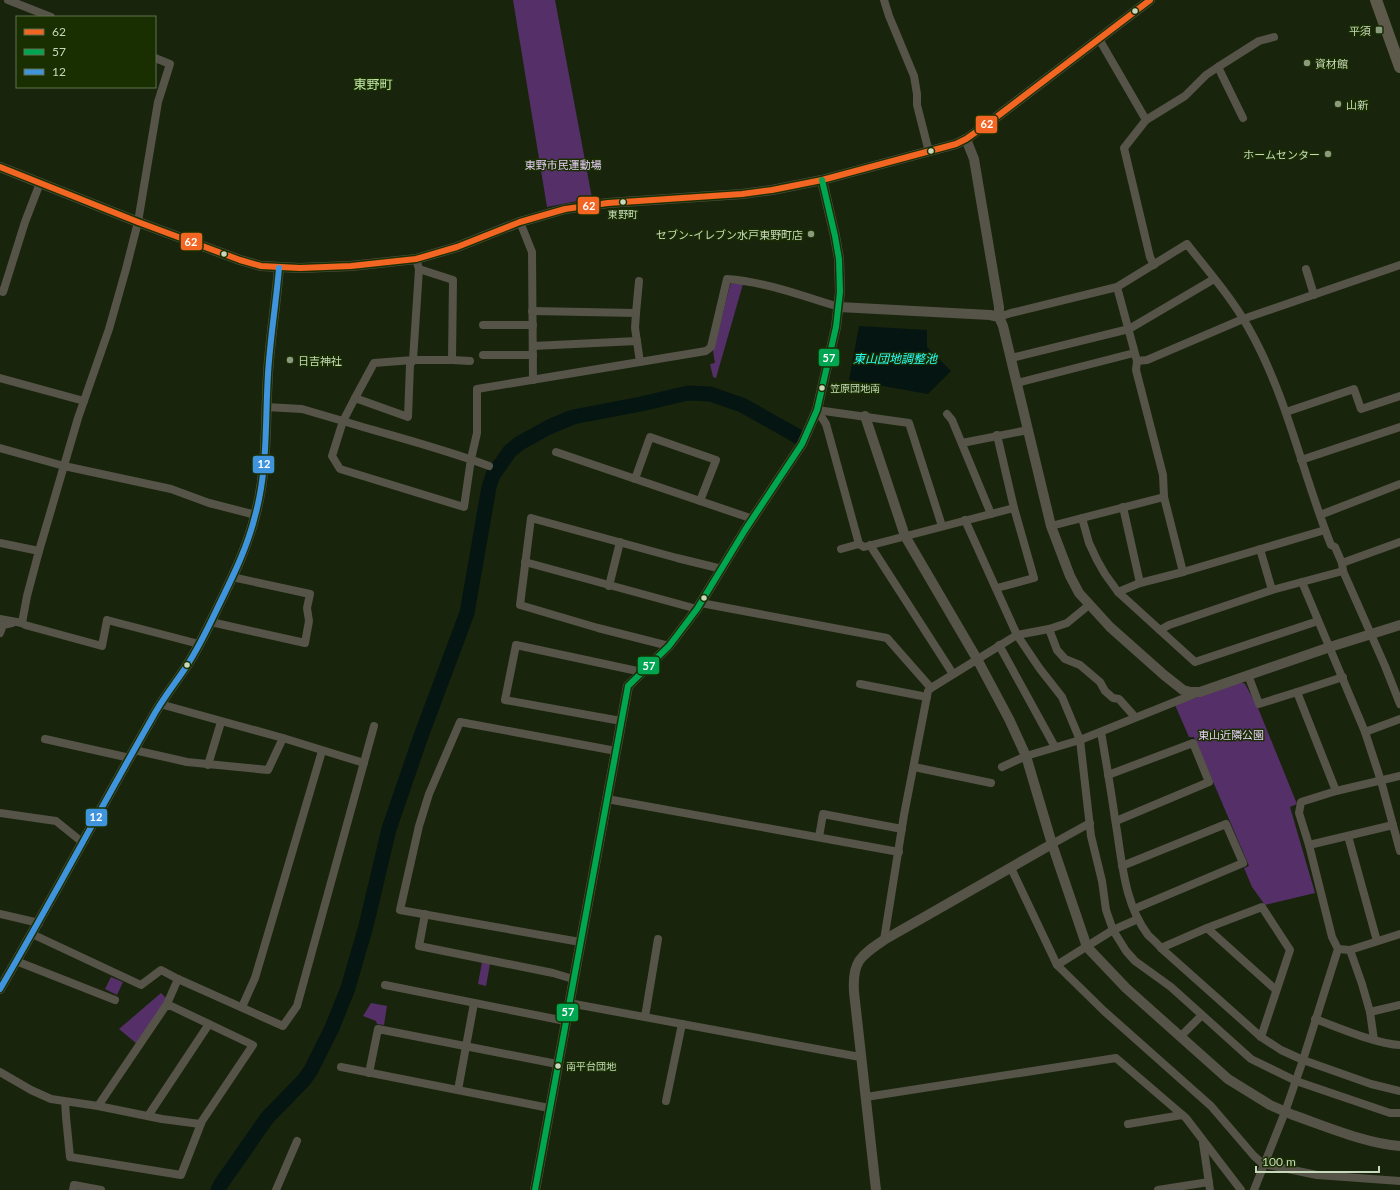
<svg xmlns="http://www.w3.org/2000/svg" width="1400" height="1190" font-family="Lato,'Noto Sans JP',sans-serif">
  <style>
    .green { fill: #552f68 }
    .water { fill: #051512 }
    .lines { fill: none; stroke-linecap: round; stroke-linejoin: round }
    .river { stroke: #051512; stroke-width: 15 }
    .minor { stroke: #565348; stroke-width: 8 }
    .tertiary { stroke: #565348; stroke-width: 10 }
    .primary { stroke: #5d5a4b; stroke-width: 12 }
    .bus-1-casing { stroke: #192f02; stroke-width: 9 }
    .bus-2-casing { stroke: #192f02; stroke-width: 9 }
    .bus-3-casing { stroke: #192f02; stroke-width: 9 }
    .bus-1 { stroke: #f26522; stroke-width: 6 }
    .bus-2 { stroke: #00a651; stroke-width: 6 }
    .bus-3 { stroke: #4094de; stroke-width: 6 }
    .bus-dot { fill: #c7d9ba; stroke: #192f02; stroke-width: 1.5 }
    .poi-dot { fill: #8a9a7d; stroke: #192f02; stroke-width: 1.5 }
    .labels { text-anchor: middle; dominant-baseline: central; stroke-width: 3; stroke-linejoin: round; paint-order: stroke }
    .bus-label { font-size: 10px; fill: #c7d9ba; stroke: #192f02; text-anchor: start }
    .poi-label { font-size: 11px; fill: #c7d9ba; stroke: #192f02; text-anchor: end }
    .park-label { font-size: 11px; fill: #e6cef5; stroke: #192f02 }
    .water-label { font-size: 12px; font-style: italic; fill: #27fefa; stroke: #192f02 }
    .quarter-label { font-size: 13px; fill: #c2e7a8; stroke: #192f02 }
    .line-badge { stroke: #192f02; stroke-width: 1.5 }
    .badge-label { font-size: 11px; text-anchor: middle; font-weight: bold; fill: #fff }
  </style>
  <rect width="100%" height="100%" fill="#19240c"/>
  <g class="green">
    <path d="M513,0H555L592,198L547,207Z"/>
    <path d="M732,283L743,284L716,378L713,377L710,364L715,363L713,351L714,349L730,285Z"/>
    <path d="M1241,682L1245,684L1258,708L1297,804L1290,807L1315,893L1265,905L1252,887L1244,868L1249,866L1194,737H1189L1175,705Z"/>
    <path d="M482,962L490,964L486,986L478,984Z"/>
    <path d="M111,977L123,982L117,995L105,989Z"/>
    <path d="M161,993L166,998L161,1008L137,1044L119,1029Z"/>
    <path d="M371,1003L387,1006L384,1025L377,1024L376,1021L363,1016Z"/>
  </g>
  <path class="water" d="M859,326L927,330V347L951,371L928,394L849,380Z"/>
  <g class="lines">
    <path class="river" d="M218,1190L221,1184L267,1118L304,1080L311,1070L332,1028L348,988L366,926L389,829L421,736L467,613L489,487L493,475L510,451L520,443L549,427L573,417L641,404L688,393L710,394L742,405L799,437"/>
    <g class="minor">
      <path d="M8,0L51,17"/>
      <path d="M884,0L889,16L914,76L917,94V105L929,152"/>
      <path d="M1099,39L1146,120L1124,148L1150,257L1154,265"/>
      <path d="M1218,67L1243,118"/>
      <path d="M1146,120L1185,96L1206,75L1218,67L1259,41L1274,37"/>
      <path d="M520,222L532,252L533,380"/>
      <path d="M1306,269L1314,295"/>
      <path d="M1117,287L1137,361L1136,370L1163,475L1164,497L1183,572"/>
      <path d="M0,291L3,292L25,222L40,183"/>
      <path d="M532,311L636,313L635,328L640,362"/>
      <path d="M636,313L639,281"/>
      <path d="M999,317L1011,313L1117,287L1187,244C1208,271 1231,297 1248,327C1287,395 1302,473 1331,545L1335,547L1342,563L1343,571L1385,666L1400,704"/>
      <path d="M483,325H533"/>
      <path d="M533,346L637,341"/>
      <path d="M483,355H533"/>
      <path d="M1011,358L1129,329L1214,279"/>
      <path d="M452,360L470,361"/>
      <path d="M1137,361L1147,360L1243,319L1400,265"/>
      <path d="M0,378L84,401"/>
      <path d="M1017,383L1134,353"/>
      <path d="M355,398L374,363L413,360L419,269"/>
      <path d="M266,407L302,409L343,421L355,398L408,417L410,365L413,360H452L453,280L419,269L416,259"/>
      <path d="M817,410L826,424L859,544L864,547L1014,508"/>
      <path d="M817,410L909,423L942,526"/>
      <path d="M1286,412L1354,389L1361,409L1400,396"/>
      <path d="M947,414L952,420L991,514"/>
      <path d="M962,443L1028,430"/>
      <path d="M0,448L64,466L171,489L209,503L256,515"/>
      <path d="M556,452L753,519"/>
      <path d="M1301,460L1400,427"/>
      <path d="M489,466C441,448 392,436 343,421L332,456L340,469L464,507L471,459L477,433V389L706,351L711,347L727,279C766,282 802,296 839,307"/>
      <path d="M635,479L650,437L716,460L700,501"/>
      <path d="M1123,507L1140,583"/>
      <path d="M1320,515L1400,484"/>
      <path d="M1082,518L1089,543L1097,560L1105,574L1118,592L1195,662L1318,621"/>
      <path d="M965,520L1017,635L1040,669L1062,697L1080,740L1091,836L1102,881L1106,910L1113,930L1126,951L1135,961L1171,987L1251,1059L1296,1081L1390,1113H1400"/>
      <path d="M1051,526L1164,497"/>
      <path d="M0,543L39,551"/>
      <path d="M870,545L953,674"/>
      <path d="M841,549L859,544"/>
      <path d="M1260,549L1272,590"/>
      <path d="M525,562L697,609"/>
      <path d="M1342,563L1400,542"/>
      <path d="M1302,582L1365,732L1381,781L1400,851"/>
      <path d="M609,586L620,542"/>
      <path d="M997,588L1034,578L1014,508L997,435"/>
      <path d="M1118,592L1140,583L1183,572L1325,530"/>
      <path d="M701,603L887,638L931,688"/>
      <path d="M0,619L22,623L25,625L102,646L107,620L199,644"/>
      <path d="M211,622L305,643L309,621L307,608L310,594L232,577"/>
      <path d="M22,623L27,596L39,551L78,418L109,329L126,269L138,222L158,102L170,64L155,58"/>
      <path d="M1049,629L1057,650L1065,659L1080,665L1100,682L1105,691L1113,698L1119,699L1135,717"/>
      <path d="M1160,630L1169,625L1272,590L1343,571"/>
      <path d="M0,633L3,625L12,623"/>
      <path d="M999,645L1055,747"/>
      <path d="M669,646L598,628L520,605L531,518L677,558L722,569"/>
      <path d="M1248,675L1259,704L1297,692L1343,677"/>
      <path d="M860,684L927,697"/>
      <path d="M1297,692L1336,791"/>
      <path d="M621,721L505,700L516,645L642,672"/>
      <path d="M1101,732C1106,761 1111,790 1115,819C1122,858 1123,902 1148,935C1152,939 1157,943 1161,948L1261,1037L1281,1050L1303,1060L1371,1084L1400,1091"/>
      <path d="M1365,732L1400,719"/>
      <path d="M283,738L364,763"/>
      <path d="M45,739L130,758"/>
      <path d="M134,750L187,762L268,770L283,738L160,704"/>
      <path d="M208,765L221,722"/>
      <path d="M914,767L991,783"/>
      <path d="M1002,767L1026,756L1080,740L1197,693"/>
      <path d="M1108,775L1193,743L1209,782L1116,821"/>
      <path d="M607,799L899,852"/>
      <path d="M0,813L56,821L82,842"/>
      <path d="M1348,836L1377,941"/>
      <path d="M819,837L823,814L902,829"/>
      <path d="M1052,844L1090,823"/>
      <path d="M1309,845L1393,825"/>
      <path d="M1122,866L1226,824L1243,863L1134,909"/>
      <path d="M1011,868L1057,965L1104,1011L1211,1106L1254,1156L1263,1164L1317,1175L1400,1181"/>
      <path d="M0,914L39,923"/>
      <path d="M425,914L419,946L553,973L573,979"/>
      <path d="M1207,928L1262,907L1290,950L1261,1037"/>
      <path d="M32,934L141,985L161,970L178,979L283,1026L297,1006L374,726"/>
      <path d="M884,940L904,815L928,691L931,688L1017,635L1049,629L1067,623L1089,605"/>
      <path d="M580,942L400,910L419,826L429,794L460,722L616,751"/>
      <path d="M1161,948L1207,928L1276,990"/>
      <path d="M1338,949L1350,950L1400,934"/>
      <path d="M1350,950L1362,984L1370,1012L1374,1040"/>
      <path d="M16,961L115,1000"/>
      <path d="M1057,965L1113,930L1138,919"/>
      <path d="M385,985L565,1021"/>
      <path d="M569,1003L860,1057"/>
      <path d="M167,1004L178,979"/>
      <path d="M242,1007L255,978L322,751"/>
      <path d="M1370,1012L1400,1005"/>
      <path d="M645,1017L658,939"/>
      <path d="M1315,1019C1340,1028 1376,1044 1400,1045"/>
      <path d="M1180,1037L1202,1015"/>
      <path d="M341,1067L549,1108"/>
      <path d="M0,1072L31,1090L51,1099L98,1106L167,1004L253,1045L202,1121L181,1175L70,1157L66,1117L65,1101"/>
      <path d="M369,1073L378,1029L557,1064"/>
      <path d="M458,1090L474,1003"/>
      <path d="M866,1097L1116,1058L1186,1118L1241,1190"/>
      <path d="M666,1101L682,1024"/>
      <path d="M98,1106L162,1119L200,1124"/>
      <path d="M148,1116L209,1024"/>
      <path d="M1128,1124L1182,1115"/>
      <path d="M1203,1143L1210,1190"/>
      <path d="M73,1190L74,1185L101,1190"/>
      <path d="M276,1190L297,1141"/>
      <path d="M1158,1190L1209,1182"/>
      <path d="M1254,1190L1285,1112L1303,1060L1338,949L1332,937L1309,845L1299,813L1301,802L1336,791L1400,776"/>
    </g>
    <g class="tertiary">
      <path d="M966,139L974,159L999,307V317"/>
      <path d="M0,167L138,222L240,260L261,266L300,268L351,266L416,259L457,247L520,222L565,209L608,203L742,194L772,190L822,180L956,144L966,139L986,125L1150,0"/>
      <path d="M839,307L990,315L999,317L1003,326L1051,526L1070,576L1079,593L1110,627L1164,675L1183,690L1191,692H1200L1330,647L1400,625"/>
      <path d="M865,416L905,536L977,659L1009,719L1026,756L1052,844L1087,947L1126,988L1228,1079L1270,1105L1293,1115C1325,1126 1367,1144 1400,1146"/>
      <path d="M0,989C52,900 100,809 151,720C161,701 174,685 186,667C198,649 207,630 216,611C231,580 247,549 255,516C268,470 265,422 268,374C270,339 276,304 279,268"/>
      <path d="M535,1190L628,686L669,646L697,609L745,530L802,444L817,410L836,327L840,292L839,259L835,236L822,180"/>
      <path d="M876,1190L854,992C852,962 860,956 884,940L1052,844"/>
    </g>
    <path class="primary" d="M1376,0L1400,67"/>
    <defs>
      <path id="bus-1" d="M0,167L138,222L240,260L261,266L300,268L351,266L416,259L457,247L520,222L565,209L608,203L742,194L772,190L822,180L956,144L966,139L986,125L1150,0"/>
      <path id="bus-2" d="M535,1190L628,686L669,646L697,609L745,530L802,444L817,410L836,327L840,292L839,259L835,236L822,180"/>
      <path id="bus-3" d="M0,989C52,900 100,809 151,720C161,701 174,685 186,667C198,649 207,630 216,611C231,580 247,549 255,516C268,470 265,422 268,374C270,339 276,304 279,268"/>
    </defs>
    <use href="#bus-1" class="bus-1-casing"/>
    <use href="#bus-2" class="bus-2-casing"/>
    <use href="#bus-3" class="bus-3-casing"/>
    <use href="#bus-1" class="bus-1"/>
    <use href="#bus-2" class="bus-2"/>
    <use href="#bus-3" class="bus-3"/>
  </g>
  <g class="bus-dot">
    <circle cx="1135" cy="11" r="3.5"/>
    <circle cx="931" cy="151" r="3.5"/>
    <circle cx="623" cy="202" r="3.5"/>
    <circle cx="224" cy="254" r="3.5"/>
    <circle cx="822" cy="388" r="3.5"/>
    <circle cx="704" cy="598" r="3.5"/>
    <circle cx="187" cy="665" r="3.5"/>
    <circle cx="558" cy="1066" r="3.5"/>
  </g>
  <g class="poi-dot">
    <rect x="1375" y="26" width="8" height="8" rx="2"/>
    <circle cx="1307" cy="63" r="4"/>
    <circle cx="1338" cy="104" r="4"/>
    <circle cx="1328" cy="154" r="4"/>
    <circle cx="811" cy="234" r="4"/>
    <circle cx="290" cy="360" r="4"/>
  </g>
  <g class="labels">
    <g class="bus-label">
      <text x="623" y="214" text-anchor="middle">東野町</text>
      <text x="830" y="388">笠原団地南</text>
      <text x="566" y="1066">南平台団地</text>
    </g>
    <g class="poi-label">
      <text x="1371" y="30">平須</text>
      <text x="1315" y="63" text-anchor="start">資材館</text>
      <text x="1346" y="104" text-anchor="start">山新</text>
      <text x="1320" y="154">ホームセンター</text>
      <text x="803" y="234">セブン-イレブン水戸東野町店</text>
      <text x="298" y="360" text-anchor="start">日吉神社</text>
    </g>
    <g class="park-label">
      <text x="563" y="164">東野市民運動場</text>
      <text x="1231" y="734">東山近隣公園</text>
    </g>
    <g class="water-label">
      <text x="895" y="358">東山団地調整池</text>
    </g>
    <g class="quarter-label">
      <text x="373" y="84">東野町</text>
    </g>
  </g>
  <g class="line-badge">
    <rect x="975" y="115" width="23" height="19" rx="4" fill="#f26522"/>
    <rect x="577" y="196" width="23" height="19" rx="4" fill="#f26522"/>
    <rect x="180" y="232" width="23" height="19" rx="4" fill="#f26522"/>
    <rect x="818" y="348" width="22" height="19" rx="4" fill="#00a651"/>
    <rect x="252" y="455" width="23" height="19" rx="4" fill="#4094de"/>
    <rect x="637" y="656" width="23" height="19" rx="4" fill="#00a651"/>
    <rect x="85" y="808" width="23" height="19" rx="4" fill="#4094de"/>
    <rect x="556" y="1003" width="23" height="19" rx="4" fill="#00a651"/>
  </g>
  <g class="badge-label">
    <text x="987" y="128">62</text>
    <text x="589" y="210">62</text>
    <text x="191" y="246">62</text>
    <text x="829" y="362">57</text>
    <text x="264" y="468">12</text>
    <text x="649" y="670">57</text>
    <text x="96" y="821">12</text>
    <text x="568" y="1016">57</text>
  </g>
  <rect x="16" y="16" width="140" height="72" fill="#192f02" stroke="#5f734c"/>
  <rect x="24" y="29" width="20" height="6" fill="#f26522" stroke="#5f734c"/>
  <text x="52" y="36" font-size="12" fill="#c7d9ba">62</text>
  <rect x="24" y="49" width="20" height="6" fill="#00a651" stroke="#5f734c"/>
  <text x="52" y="56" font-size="12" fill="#c7d9ba">57</text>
  <rect x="24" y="69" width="20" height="6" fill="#4094de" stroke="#5f734c"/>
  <text x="52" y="76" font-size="12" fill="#c7d9ba">12</text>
  <path d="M1256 1166v6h123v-6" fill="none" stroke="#c7d9ba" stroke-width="2"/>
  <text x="1262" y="1166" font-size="12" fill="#c7d9ba" stroke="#192f02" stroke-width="3" paint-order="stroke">100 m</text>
</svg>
